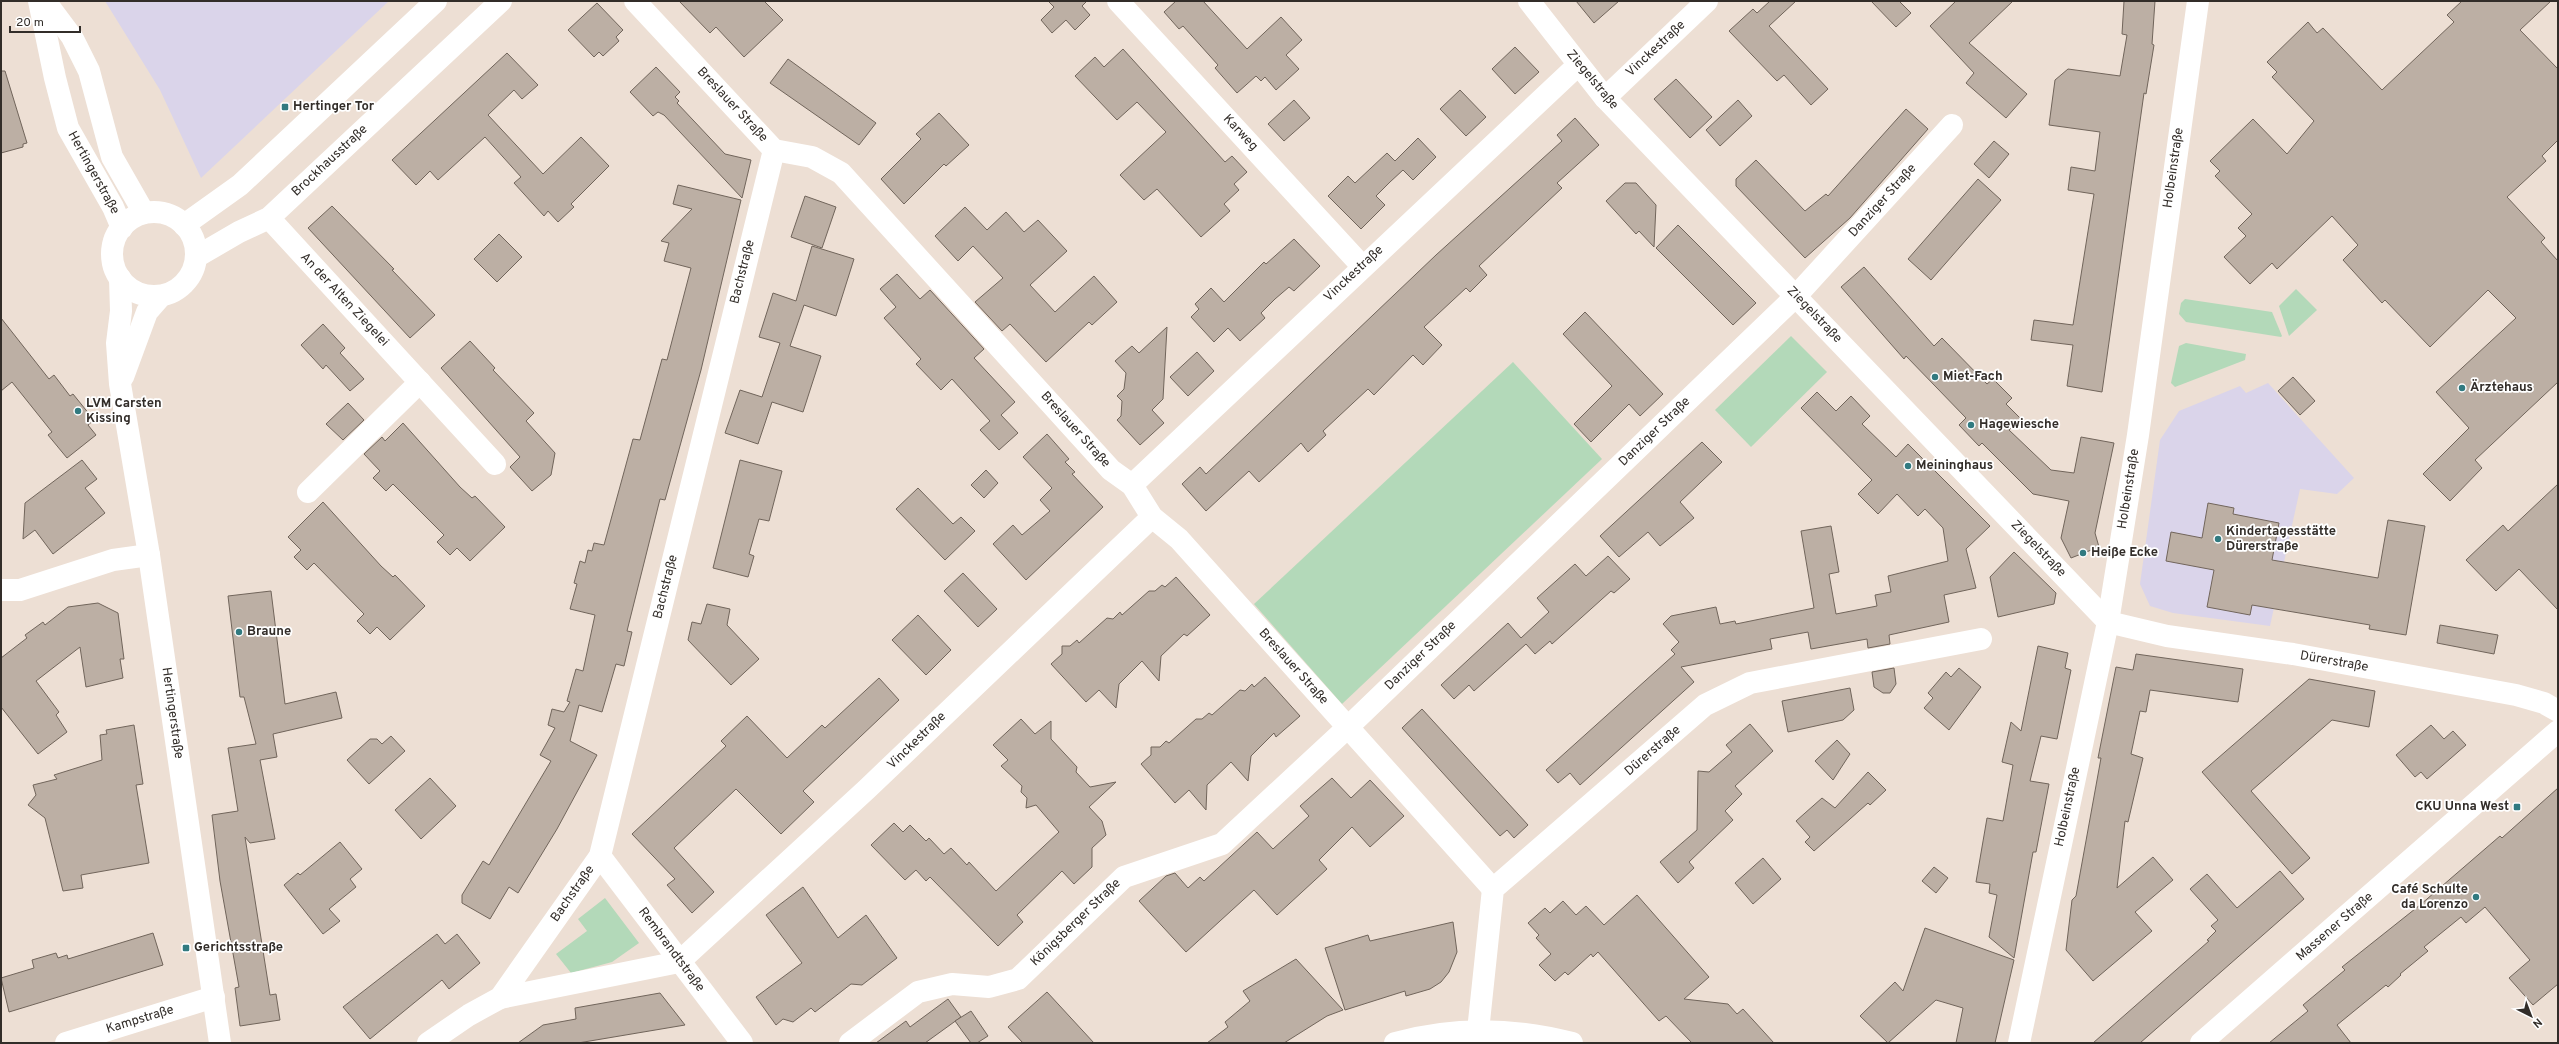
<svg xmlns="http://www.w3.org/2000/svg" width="2559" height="1044" font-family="Overpass,sans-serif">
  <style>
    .education { fill: #dad4ea }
    .green { fill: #b3d9b9 }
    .building { fill: #bcafa4; stroke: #71655b }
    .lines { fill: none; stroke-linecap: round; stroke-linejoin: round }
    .minor { stroke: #fff; stroke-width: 22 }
    .major { stroke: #fff; stroke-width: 22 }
    .poi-dot { fill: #317a80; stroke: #fff; stroke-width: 1.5 }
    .labels { text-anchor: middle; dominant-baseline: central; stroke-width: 3.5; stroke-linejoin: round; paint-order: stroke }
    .street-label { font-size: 13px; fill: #322d29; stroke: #fff }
    .poi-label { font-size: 13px; font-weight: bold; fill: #322d29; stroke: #fff; text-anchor: start }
  </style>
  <rect width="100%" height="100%" fill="#eddfd4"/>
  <g class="education">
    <path d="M105,1H389L201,178L160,90Z"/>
    <path d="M2268,383L2354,478L2337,494L2300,489L2270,626L2173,613L2150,606L2140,584L2160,440L2179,411L2240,386L2246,393Z"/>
  </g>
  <g class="green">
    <path d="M2296,289L2317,310L2289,336L2279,306Z"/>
    <path d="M2185,299L2272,312L2282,336L2281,337L2186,322L2179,314L2181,303Z"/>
    <path d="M1791,336L1827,372L1751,447L1715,410Z"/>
    <path d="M2186,343L2246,354L2245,360L2175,387L2171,383L2179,346Z"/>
    <path d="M1513,362L1602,459L1342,704L1254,604Z"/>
    <path d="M605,898L639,943L612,962L571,973L556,954L587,931L578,919Z"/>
  </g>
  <g class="building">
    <path d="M679,1H764L783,20L744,57L716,27L710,33Z"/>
    <path d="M1048,1H1087L1082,6L1090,15L1075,30L1066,20L1052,33L1041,20L1054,7Z"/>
    <path d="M1176,1H1203L1247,49L1281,17L1302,40L1286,55L1299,69L1276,90L1265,77L1261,81L1256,76L1237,93L1215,68L1218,65L1183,26L1179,29L1164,12Z"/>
    <path d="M1576,1H1619L1594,23Z"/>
    <path d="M1770,1H1796L1769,26L1828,89L1811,105L1784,75L1777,81L1729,31L1753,9L1757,13Z"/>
    <path d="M1871,1H1899L1911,13L1896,27Z"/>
    <path d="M1956,1H2013L1969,43L2027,94L2006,118L1966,83L1974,73L1930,26Z"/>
    <path d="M2124,1H2155L2152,44L2154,45L2146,94L2144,93L2102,392L2067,386L2073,345L2031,340L2034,320L2073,325L2094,194L2068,190L2071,167L2095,171L2100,132L2049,125L2055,80L2068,69L2120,76L2127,35L2122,34Z"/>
    <path d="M2462,1H2551L2520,30L2558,69V140L2542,156L2546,161L2507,197L2545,238L2541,242L2558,261V382L2475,460L2482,468L2450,501L2423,474L2469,428L2436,392L2516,318L2488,290L2430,347L2385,300L2382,303L2343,260L2358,245L2332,216L2277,269L2272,263L2250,284L2224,257L2246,236L2238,228L2252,214L2215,176L2220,171L2210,161L2253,119L2287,154L2314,121L2272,77L2277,72L2267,62L2308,22L2317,33L2323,28L2382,90L2454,22L2447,15Z"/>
    <path d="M597,3L623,30L616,37L619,41L603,56L599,52L594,57L568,30Z"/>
    <path d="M1515,47L1539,72L1515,94L1492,69Z"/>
    <path d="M1123,49L1225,162L1232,156L1247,172L1234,184L1239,190L1224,204L1230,211L1201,237L1157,189L1144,200L1120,175L1166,132L1137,102L1117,120L1075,76L1095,57L1104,67Z"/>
    <path d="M507,53L538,85L522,99L514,90L488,115L543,174L581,137L609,166L571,204L574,207L558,222L548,211L544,216L514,183L521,177L485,137L438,180L430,171L416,185L392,160Z"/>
    <path d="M788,59L876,123L859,145L770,83Z"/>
    <path d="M656,67L680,92L675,97L679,101L677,103L725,154L751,160L742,198L664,115L658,112L653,116L630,92Z"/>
    <path d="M1,71H5L27,143L23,144V147L1,153Z"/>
    <path d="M1676,79L1712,117L1690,138L1654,99Z"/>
    <path d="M1460,90L1486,117L1466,136L1440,109Z"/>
    <path d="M1294,100L1310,118L1284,141L1268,124Z"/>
    <path d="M1738,100L1752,116L1720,146L1706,130Z"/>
    <path d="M1906,109L1928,129L1850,218L1805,258L1736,186V179L1756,160L1805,211L1826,194L1828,196Z"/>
    <path d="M939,113L969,145L946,166L944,164L904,204L881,179L921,139L916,134Z"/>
    <path d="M1575,118L1599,145L1557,183L1562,188L1479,266L1487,275L1470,292L1466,288L1424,327L1442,345L1423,365L1413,355L1374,395L1368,389L1323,431L1326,435L1308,452L1301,443L1259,482L1249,471L1206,511L1182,484L1200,467L1206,474L1436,255L1562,141L1557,135Z"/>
    <path d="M1418,138L1436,157L1413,180L1403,170L1390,182L1376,196L1385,205L1361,229L1328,196L1348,176L1355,183L1387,153L1395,161Z"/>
    <path d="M1994,141L2009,154L1989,178L1974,164Z"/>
    <path d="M1978,179L2001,200L1931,280L1908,259Z"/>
    <path d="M1625,183H1636L1656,205L1654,247L1639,231L1636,234L1606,201Z"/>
    <path d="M678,185L741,200L701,370L665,500L660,499L627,631L632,632L624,666L616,664L602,712L579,705L570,741L597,755L557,829L518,893L509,887L490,919L462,903V895L483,861L489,865L551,761L540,755L555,728L548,725L552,709L564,712L570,702L567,701L576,669L583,671L595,615L570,609L577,584L574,583L580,561L585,563L588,550L592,551L594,543L604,545L633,439L640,440L662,359L667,360L691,268L664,261L669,243L661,241L692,209L673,204Z"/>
    <path d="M805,196L836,207L822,248L791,237Z"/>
    <path d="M332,206L394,269L392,270L435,315L410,338L308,228Z"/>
    <path d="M965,207L987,230L1006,212L1024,232L1038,220L1067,251L1030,285L1055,312L1094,276L1117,302L1092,325L1089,322L1046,362L1010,324L1002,331L975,302L1003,278L973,246L958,261L935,236Z"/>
    <path d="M1678,225L1756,303L1733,325L1656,248Z"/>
    <path d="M499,234L522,257L497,282L474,259Z"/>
    <path d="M1294,239L1320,266L1294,291L1289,287L1275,299L1261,313L1265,318L1240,341L1228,328L1214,342L1191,317L1199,309L1195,304L1211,288L1224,302L1264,262L1266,264Z"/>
    <path d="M812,246L854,259L836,316L804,305L790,346L821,356L803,412L772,402L758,444L725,433L740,390L762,397L780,343L759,337L773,293L796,301Z"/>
    <path d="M1864,267L1934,346L1942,338L1987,384L1993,379L2012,398L2006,404L2021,419L2009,430L2051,470L2074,473L2081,437L2114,443L2095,533L2099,547L2071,558L2061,538L2069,501L2033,494L1982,443L1979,446L1959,425L1966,418L1906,356L1904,359L1841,287Z"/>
    <path d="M897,274L920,299L930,290L984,349L974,358L1015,402L1001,415L1018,433L999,450L980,430L990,421L952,379L941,390L916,364L921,359L884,318L896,307L880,289Z"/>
    <path d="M1585,312L1663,394L1640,416L1629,404L1591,442L1574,424L1612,386L1563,334Z"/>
    <path d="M1,318L49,379L54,375L70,396L73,394L94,420L88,425L96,435L67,458L48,435L52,432L12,382L1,391Z"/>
    <path d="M323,324L345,348L340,353L364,379L350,391L326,365L323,369L301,345Z"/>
    <path d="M1167,327L1163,399L1152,410L1164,423L1140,445L1117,420L1121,416L1122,401L1117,396L1124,389L1126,373L1115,361L1132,346L1139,353Z"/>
    <path d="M470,341L495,368L493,370L534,413L526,421L555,453L551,475L532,491L510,467L520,457L441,368Z"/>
    <path d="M1197,352L1214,371L1188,396L1170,377Z"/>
    <path d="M2293,377L2315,401L2300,415L2278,391Z"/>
    <path d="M1817,392L1836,411L1851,396L1870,416L1862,424L1896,457L1908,444L1990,526L1966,549L1976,588L1944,595L1949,622L1889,635L1890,644L1868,648L1867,639L1811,649L1808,632L1770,639L1772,649L1681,667L1694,682L1580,785L1570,773L1558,783L1546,770L1675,654L1671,650L1679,642L1663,624L1671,616L1716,607L1720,624L1735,621L1736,624L1814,608L1801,531L1831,526L1839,572L1829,574L1836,614L1877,606L1875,595L1891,592L1888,576L1948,561L1943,528L1925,509L1918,516L1897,494L1878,514L1858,494L1872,480L1801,408Z"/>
    <path d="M348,403L364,420L343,440L326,424Z"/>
    <path d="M403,423L460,487L472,498L475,496L505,527L470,561L457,548L450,555L437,542L444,535L393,484L386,491L373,478L380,471L364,454L382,437L385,441Z"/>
    <path d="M1047,434L1069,459L1065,462L1075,472L1072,474L1103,507L1026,580L993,544L1013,525L1022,535L1050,511L1040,500L1052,488L1023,457Z"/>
    <path d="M1702,442L1722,462L1680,502L1694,518L1660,546L1648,532L1619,557L1600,536Z"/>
    <path d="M82,460L97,479L85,488L105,513L53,554L35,530L23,539L25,503Z"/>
    <path d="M740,460L782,471L769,521L759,519L749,554L754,556L748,577L713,568Z"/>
    <path d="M986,470L998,483L984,498L971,485Z"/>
    <path d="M2558,484V610L2519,569L2496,591L2466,560L2503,525L2508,531Z"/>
    <path d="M918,488L953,524L961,517L975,531L945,560L896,509Z"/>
    <path d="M323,502L381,566L393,577L395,575L425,606L390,640L377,627L370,634L357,621L364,614L314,563L307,570L294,557L301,550L288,537Z"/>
    <path d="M2208,503L2234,508L2233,514L2279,523L2272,560L2378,578L2388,520L2425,526L2406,635L2369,629L2370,625L2252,605L2250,615L2207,607L2214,570L2166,561L2171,532L2202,538Z"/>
    <path d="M2014,552L2056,593L2054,604L1998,617L1990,577Z"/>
    <path d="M1608,556L1630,579L1614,593L1611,591L1552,644L1550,641L1535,654L1526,644L1474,691L1469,685L1454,699L1441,685L1508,623L1521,638L1549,612L1537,598L1575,564L1586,576Z"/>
    <path d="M963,573L997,609L978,627L944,591Z"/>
    <path d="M1176,577L1210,615L1187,636L1184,634L1161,656L1159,681L1142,661L1119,684L1116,708L1099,690L1086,702L1051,664L1062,654V646H1070L1077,640L1079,643L1107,618L1113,619L1120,612L1122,615L1149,591H1155L1162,585L1165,587Z"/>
    <path d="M271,591L285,704L336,692L342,718L273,734L277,757L260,760L275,839L250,843L245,837L270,995L276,994L280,1020L240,1026L235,988L239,987L220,881L212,815L238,811L228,748L256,744L244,697H240L228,596Z"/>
    <path d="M98,603L118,613L124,659H120L123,678L86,687L80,647L36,681L59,712L56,715L67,732L38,754L1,707V658L27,638L25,635L43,622L45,625L68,607Z"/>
    <path d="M707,604L730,609L727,625L759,659L731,685L688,640L692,622L701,624Z"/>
    <path d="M918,615L951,650L926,675L892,640Z"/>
    <path d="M2440,625L2498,635L2494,654L2437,643Z"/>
    <path d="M2038,646L2068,653L2065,668L2071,670L2057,739L2041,736L2030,781L2049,784L2036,852H2033L2014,958L1989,937L1997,895L1989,893L1990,884L1976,882L1987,818L2003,821L2013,765L2002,762L2011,722L2021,731Z"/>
    <path d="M2136,654L2243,669L2238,702L2150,690L2146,712L2140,711L2131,754L2143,758L2128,822L2125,821L2117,888L2153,857L2173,880L2135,912L2152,931L2093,981L2066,950L2072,900L2076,896L2101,758H2098L2116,667L2133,670Z"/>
    <path d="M1894,668L1896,684L1890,693H1883L1874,687L1872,672Z"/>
    <path d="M1959,668L1981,687L1949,730L1924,708L1933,698L1928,693L1946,672L1951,677Z"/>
    <path d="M1265,677L1300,716L1276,737L1274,733L1251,756L1248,781L1231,762L1207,785L1206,810L1189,790L1175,803L1141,764L1151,755V747H1160L1166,741L1169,743L1196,719H1202L1209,713L1212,715L1240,690L1245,691L1252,684L1254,687Z"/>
    <path d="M879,678L899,700L803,791L814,802L781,834L736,789L674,848L714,892L692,913L667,885L675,879L632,834L726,746L721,741L747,716L787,758L822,725L825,728Z"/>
    <path d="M2309,679L2375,691L2369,727L2332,720L2251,791L2310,858L2292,874L2202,772Z"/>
    <path d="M1850,688L1854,710L1843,720L1788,732L1782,701Z"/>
    <path d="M1422,709L1528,825L1514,838L1507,830L1500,836L1402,728Z"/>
    <path d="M1021,719L1035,734L1051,721V739L1077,767L1076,772L1090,787L1116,782L1089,807L1102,821L1106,835L1092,848V867L1074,884L1062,871L1017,915L1023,922L998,946L930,877L926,881L916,870L905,880L871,845L894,823L903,832L910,825L926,841L929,838L944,854L951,848L967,865L969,862L996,891L1059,832L1036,805L1026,808L1027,798L1021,792L1022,786L1001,766L1008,760L993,745Z"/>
    <path d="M1750,724L1773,751L1735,786L1742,794L1725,811L1733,820L1689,862L1694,868L1678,883L1660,862L1697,830L1698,771L1709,772L1732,752L1726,745Z"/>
    <path d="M134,725L143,784L136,785L149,863L81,875L83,888L63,891L45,818L28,805L36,795L33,785L57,779L54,775L102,760L100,735L107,734L106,730Z"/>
    <path d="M2431,725L2444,739L2453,731L2466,745L2427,779L2421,772L2415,777L2396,755Z"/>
    <path d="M391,736L405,751L369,784L347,760L370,739H377L382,744Z"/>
    <path d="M1837,740L1850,754L1833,780L1815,761Z"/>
    <path d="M1868,772L1886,790L1870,805L1868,803L1814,851L1805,842L1810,837L1796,821L1822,798L1835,808Z"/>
    <path d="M430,778L456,806L421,839L395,810Z"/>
    <path d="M1332,778L1351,798L1370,780L1404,816L1370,847L1352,827L1319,860L1327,869L1277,915L1254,890L1186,952L1139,901L1166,876L1175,873L1188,888L1200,877L1204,881L1257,832L1273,849L1309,816L1300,806Z"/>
    <path d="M2558,788V984L2533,1005L2509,978L2530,960L2485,907L2466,923L2461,917L2424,947L2428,951L2400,974L2401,975L2388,987L2386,985L2337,1025L2351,1043H2269L2308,1011L2303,1005L2345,970L2342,967L2420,905L2500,836L2502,838Z"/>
    <path d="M340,842L362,869L350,879L356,887L329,909L340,921L323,934L284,885L298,873L300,875Z"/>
    <path d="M1763,858L1781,879L1753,904L1735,883Z"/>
    <path d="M1934,867L1948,878L1936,893L1922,881Z"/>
    <path d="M2280,871L2304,899L2140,1043H2093L2209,941L2207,940L2216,931L2211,926L2218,920L2190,889L2207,874L2237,908Z"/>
    <path d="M803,887L838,938L866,915L897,958L862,985L851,984L815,1012L811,1008L793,1022L783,1019L776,1025L756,997L802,963L766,915Z"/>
    <path d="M1637,895L1709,977L1684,999L1728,1004L1737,1014L1743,1009L1774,1043H1692L1666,1016L1659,1021L1598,952L1593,957L1591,954L1568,975L1565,972L1555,981L1539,965L1551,954L1536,938L1539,935L1528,923L1545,908L1550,913L1563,901L1576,915L1586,906L1604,925Z"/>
    <path d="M1453,922L1457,952L1449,972L1441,982L1430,989L1406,996L1405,991L1345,1010L1325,948L1368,935L1370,941Z"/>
    <path d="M1925,928L2014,960L1995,1043H1956L1963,1008L1936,1000L1888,1043L1860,1016L1895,982L1903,991Z"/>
    <path d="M153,933L163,965L9,1012L1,978L34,968L32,960L56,953L58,958L67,955L68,959Z"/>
    <path d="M437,934L445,944L457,934L480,963L449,989L442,980L370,1039L343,1007Z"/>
    <path d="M1296,959L1343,1010L1327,1016L1284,1043H1207L1228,1027L1225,1022L1250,1001L1243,991Z"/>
    <path d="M1047,992L1094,1043H1023L1008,1027Z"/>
    <path d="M660,993L685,1025L578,1043H518L543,1025L576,1019L575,1008Z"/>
    <path d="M948,999L961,1017L925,1043H876L906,1021L910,1027Z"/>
    <path d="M971,1011L988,1036L977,1043H971L955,1021Z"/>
  </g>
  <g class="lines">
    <g class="minor">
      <path d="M635,1L774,150L812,157L841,173L1111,470L1132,485L1152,517L1179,539L1493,889"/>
      <path d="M1118,1L1362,266"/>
      <path d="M1529,1L1605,98L2108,622"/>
      <path d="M1605,98L1707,1"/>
      <path d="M269,218L495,464"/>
      <path d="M184,225L240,185L436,1"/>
      <path d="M196,257L239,232L269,218L501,1"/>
      <path d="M1132,485L1577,66"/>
      <path d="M308,492L420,382"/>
      <path d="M1,590H20L113,560L149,555"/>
      <path d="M2108,622L2167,636L2293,654L2516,695L2544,703L2558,711"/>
      <path d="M600,856L742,1043"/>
      <path d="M500,998L679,962L867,789L1152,517"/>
      <path d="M1478,1031L1493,889L1705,705L1750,683L1981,639"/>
      <path d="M66,1043L214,997"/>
      <path d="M428,1043L469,1015L500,998L600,856L774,150"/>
      <path d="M850,1043L918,992L952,984L989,987L1018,979L1124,877L1222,844L1347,728L1796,296L1952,125"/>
      <path d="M2019,1043L2108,622L2138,435L2198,1"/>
    </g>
    <g class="major">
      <path d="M39,1L55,78L68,128L113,207L122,228"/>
      <path d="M45,1L72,37L89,71L112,157L144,213"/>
      <circle cx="154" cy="254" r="42"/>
      <path d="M120,278L121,311L117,343L120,384L149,555L220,1043"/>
      <path d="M123,377L147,312L161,296"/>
      <path d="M1395,1043C1453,1027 1514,1028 1572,1043"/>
      <path d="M2201,1043L2558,731"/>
    </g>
  </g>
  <g class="poi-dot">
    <rect x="281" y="103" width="8" height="8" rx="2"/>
    <circle cx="1935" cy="377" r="4"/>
    <circle cx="2462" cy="388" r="4"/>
    <circle cx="78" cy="411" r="4"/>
    <circle cx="1971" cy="425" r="4"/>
    <circle cx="1908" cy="466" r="4"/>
    <circle cx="2218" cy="539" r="4"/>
    <circle cx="2083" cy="553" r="4"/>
    <circle cx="239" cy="632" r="4"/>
    <rect x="2513" y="803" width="8" height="8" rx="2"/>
    <circle cx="2476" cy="897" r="4"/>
    <rect x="182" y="944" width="8" height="8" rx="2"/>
  </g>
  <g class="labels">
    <g class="street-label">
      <text transform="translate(1656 49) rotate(-43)">Vinckestraße</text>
      <text transform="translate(1592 80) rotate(50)">Ziegelstraße</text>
      <text transform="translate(732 105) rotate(47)">Breslauer Straße</text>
      <text transform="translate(1240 133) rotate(47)">Karweg</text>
      <text transform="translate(330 161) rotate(-43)">Brockhausstraße</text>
      <text transform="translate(2174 168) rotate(-82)">Holbeinstraße</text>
      <text transform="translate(93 173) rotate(61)">Hertingerstraße</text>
      <text transform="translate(1883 201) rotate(-48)">Danziger Straße</text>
      <text transform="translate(743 272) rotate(-76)">Bachstraße</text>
      <text transform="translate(1354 274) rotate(-43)">Vinckestraße</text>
      <text transform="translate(344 300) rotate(47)">An der Alten Ziegelei</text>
      <text transform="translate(1814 315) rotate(46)">Ziegelstraße</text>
      <text transform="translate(1075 430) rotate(48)">Breslauer Straße</text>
      <text transform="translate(1655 432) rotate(-44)">Danziger Straße</text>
      <text transform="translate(2129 489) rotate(-81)">Holbeinstraße</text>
      <text transform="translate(2038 549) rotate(46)">Ziegelstraße</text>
      <text transform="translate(666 587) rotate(-76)">Bachstraße</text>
      <text transform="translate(1421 656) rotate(-44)">Danziger Straße</text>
      <text transform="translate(2334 662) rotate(10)">Dürerstraße</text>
      <text transform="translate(1293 667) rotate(48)">Breslauer Straße</text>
      <text transform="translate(172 713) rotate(82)">Hertingerstraße</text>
      <text transform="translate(917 741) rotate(-44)">Vinckestraße</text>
      <text transform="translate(1653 751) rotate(-41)">Dürerstraße</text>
      <text transform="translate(2068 807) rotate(-78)">Holbeinstraße</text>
      <text transform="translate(573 894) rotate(-55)">Bachstraße</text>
      <text transform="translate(1076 923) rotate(-44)">Königsberger Straße</text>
      <text transform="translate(2335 927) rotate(-41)">Massener Straße</text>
      <text transform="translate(671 950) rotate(53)">Rembrandtstraße</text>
      <text transform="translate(140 1020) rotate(-17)">Kampstraße</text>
    </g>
    <g class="poi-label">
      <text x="293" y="107">Hertinger Tor</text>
      <text x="1943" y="377">Miet-Fach</text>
      <text x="2470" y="388">Ärztehaus</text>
      <text x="86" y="404">LVM Carsten<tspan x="86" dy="15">Kissing</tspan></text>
      <text x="1979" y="425">Hagewiesche</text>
      <text x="1916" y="466">Meininghaus</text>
      <text x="2226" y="532">Kindertagesstätte<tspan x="2226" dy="15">Dürerstraße</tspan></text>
      <text x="2091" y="553">Heiße Ecke</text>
      <text x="247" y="632">Braune</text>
      <text x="2509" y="807" text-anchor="end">CKU Unna West</text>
      <text x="2468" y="890" text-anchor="end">Café Schulte<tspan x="2468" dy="15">da Lorenzo</tspan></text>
      <text x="194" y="948">Gerichtsstraße</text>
    </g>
  </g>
  <rect width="2559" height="1044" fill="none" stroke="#322d29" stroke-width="4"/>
  <g transform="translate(2531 1016) rotate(138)" stroke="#ffffff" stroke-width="3" paint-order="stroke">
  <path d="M0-3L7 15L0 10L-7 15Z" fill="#322d29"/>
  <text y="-6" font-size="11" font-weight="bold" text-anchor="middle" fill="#322d29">N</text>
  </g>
  <path d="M10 26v6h70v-6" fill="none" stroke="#322d29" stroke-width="2"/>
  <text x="16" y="26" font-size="12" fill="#322d29" stroke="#ffffff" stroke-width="3" paint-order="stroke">20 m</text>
</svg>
